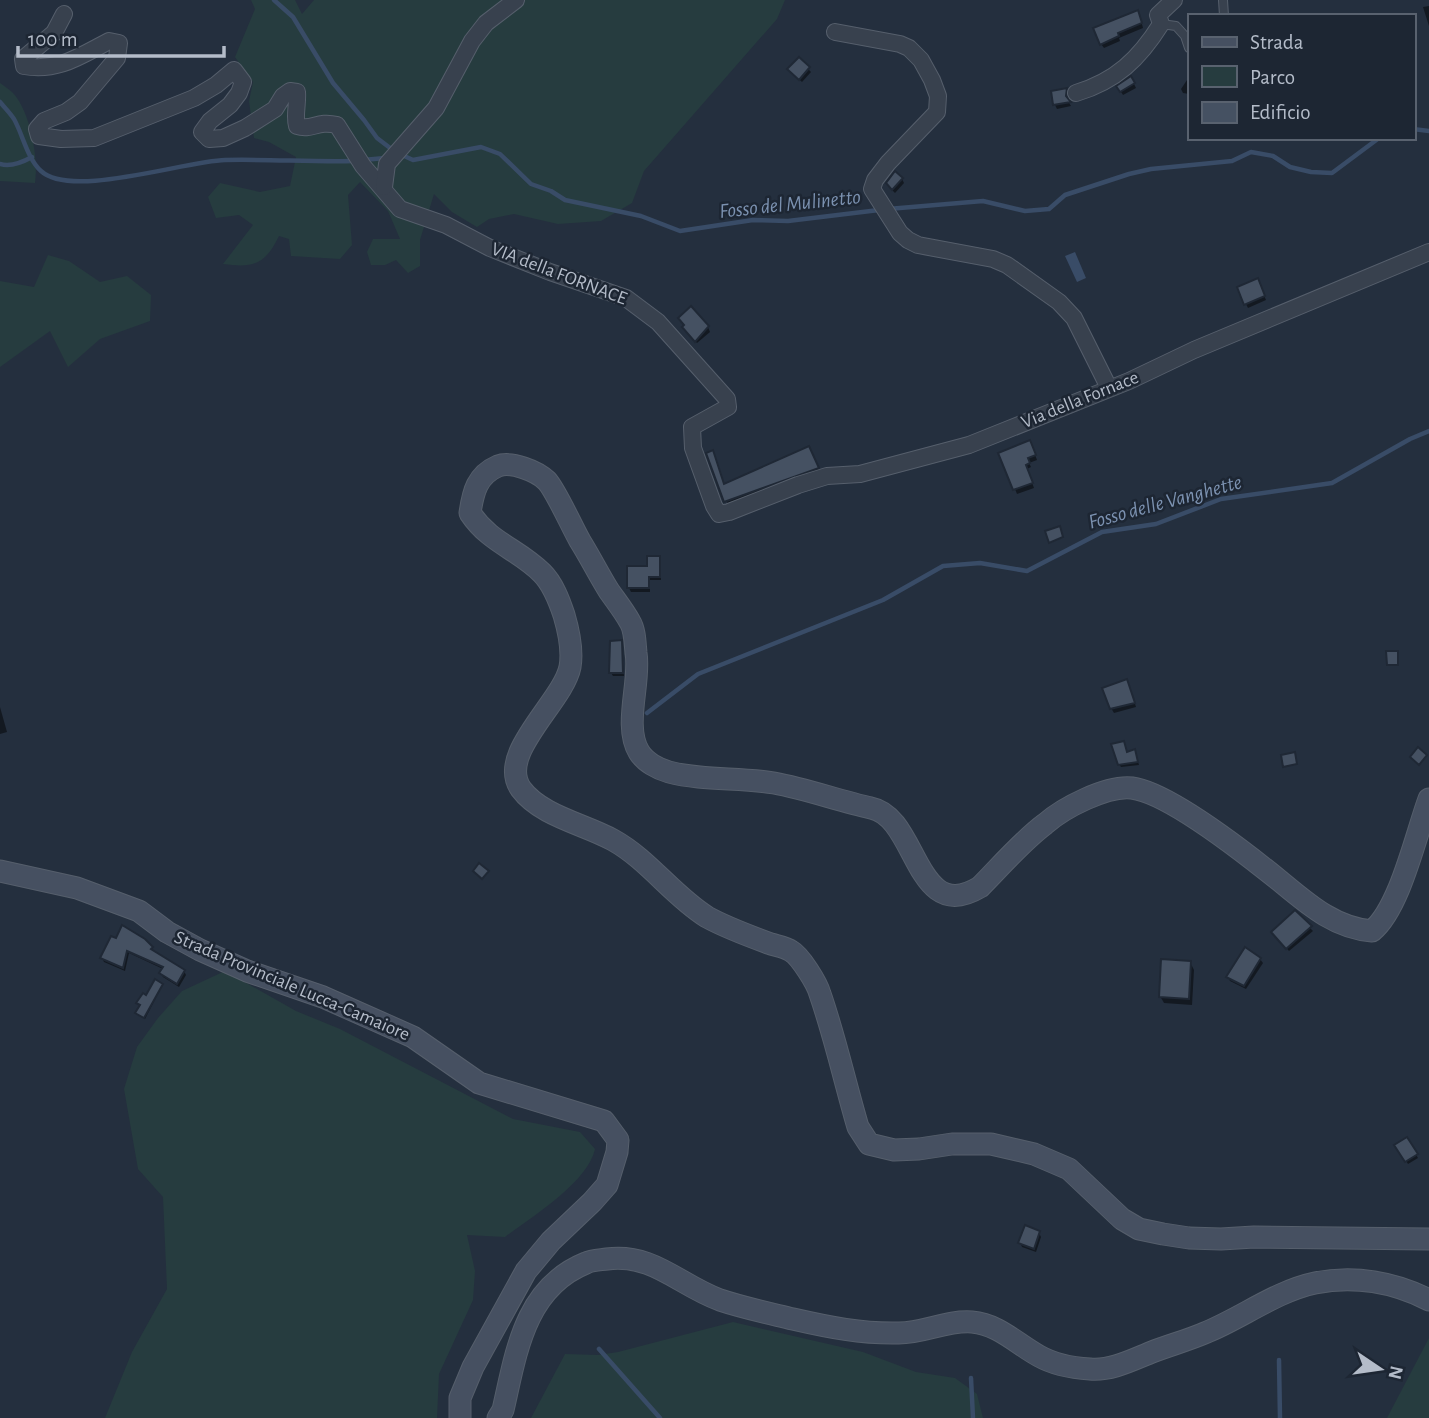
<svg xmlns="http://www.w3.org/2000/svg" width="1429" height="1418" font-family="'Alegreya Sans',sans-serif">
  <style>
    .green { fill: #263c3f }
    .water { fill: #394c67 }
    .shadow { fill: #0007 }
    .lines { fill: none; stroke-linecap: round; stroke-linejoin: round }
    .stream { stroke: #394c67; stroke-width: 4.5 }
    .building { fill: #455162; stroke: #1f2835; stroke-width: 2 }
    .lane-casing { stroke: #565f6c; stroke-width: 10 }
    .street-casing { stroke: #565f6c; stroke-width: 18 }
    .secondary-casing { stroke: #565f6c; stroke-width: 23 }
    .lane { stroke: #38414e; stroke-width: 8 }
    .street { stroke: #38414e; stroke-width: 16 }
    .secondary { stroke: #465061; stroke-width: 21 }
    .labels { text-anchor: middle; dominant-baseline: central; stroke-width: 5; stroke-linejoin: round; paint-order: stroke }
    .street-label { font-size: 19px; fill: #b4bcc9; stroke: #1d2633 }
    .water-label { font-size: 21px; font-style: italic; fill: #7c92b1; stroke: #1d2633 }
  </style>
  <rect width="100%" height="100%" fill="#242f3e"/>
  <g class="green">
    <path d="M251,0H295L302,14L314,0H785L777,19L644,171L632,203L601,221L558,224L514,214L489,219L477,227L452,212L434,194L420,240V266L408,273L396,260L385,265H371L367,252L373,239H400L388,211L360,182L348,195L352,245L340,259L291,256L289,239L279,236C265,265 253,268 223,264L253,225L239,215L216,218L208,197L220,183L260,192L290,186L296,157L269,142L254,138L249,101L253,82L235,57L255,9Z"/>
    <path d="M0,83C4,86 9,89 13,93C30,111 39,159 35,183L0,181Z"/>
    <path d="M48,255L69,261L100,282L127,276L151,295L150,321L100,339L68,367L50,331L0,367V281L34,287Z"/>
    <path d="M225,971L296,1011L340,1029L513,1119L580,1132L595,1149C588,1182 532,1217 505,1237L467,1235L475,1271L473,1300L439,1374L437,1418H105L132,1352L167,1289L163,1197L138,1169L124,1089L137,1047L158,1018L182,991Z"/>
    <path d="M733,1322L863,1352L916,1372L955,1378L977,1394L983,1418H531L565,1354L598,1355L618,1352Z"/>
    <path d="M1429,1338V1418H1387Z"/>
  </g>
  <path class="water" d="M1075,252L1086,278L1077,282L1065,256Z"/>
  <g class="shadow">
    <path d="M1429,6V26L1423,7Z"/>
    <path d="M1140,16L1143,28L1119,38L1120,41L1104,48L1101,44Z"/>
    <path d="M799,59L811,72L802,82L789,70Z"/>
    <path d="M1189,77V94L1183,93L1181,89Z"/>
    <path d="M1131,78L1136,88L1123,95L1118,87Z"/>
    <path d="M1066,90L1068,101L1071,106L1057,109L1055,105Z"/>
    <path d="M902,179L904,183L895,193L890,188Z"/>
    <path d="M1259,284L1266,300L1248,308L1246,304Z"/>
    <path d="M708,327L710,332L697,343L686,332Z"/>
    <path d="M1032,447L1037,460L1029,463L1031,467L1027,469L1034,488L1017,494L1001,454Z"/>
    <path d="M812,453L820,473L729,507L708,454L715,457L725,486Z"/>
    <path d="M659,557L661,562V580H650V592H631L629,588Z"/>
    <path d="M621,642L624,676H613L611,673Z"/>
    <path d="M1129,685L1136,707L1114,713L1111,708Z"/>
    <path d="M0,707L7,732L0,734Z"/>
    <path d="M1127,754H1136L1139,765L1121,767L1119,764Z"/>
    <path d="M1295,913L1313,931L1289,951L1275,935Z"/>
    <path d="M116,940L152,948L154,951L184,971L186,975L179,987L163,977L161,973L163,969L129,953L125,971L104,962L102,958Z"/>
    <path d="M1260,959L1263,963L1246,989L1230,981L1228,977Z"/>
    <path d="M1190,962L1194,970L1192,1005L1164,1003L1160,996Z"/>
    <path d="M162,986L145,1019L138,1014L146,997Z"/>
    <path d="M1407,1139L1418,1158L1408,1164L1397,1146Z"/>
    <path d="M1039,1233L1041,1237L1036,1252L1022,1247L1020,1242Z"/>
  </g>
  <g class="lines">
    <g class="stream">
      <path d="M274,0L293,17L333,83L364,120L377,138L394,151"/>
      <path d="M0,102C5,108 10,113 14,119C23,135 27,158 41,171C71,199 185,161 225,160C268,159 311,162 354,161"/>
      <path d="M1413,129L1429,131"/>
      <path d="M402,155L413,160L481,147L500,154L531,184L551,191L565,200L641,216L680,231L753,220L788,221L879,210"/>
      <path d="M363,160L385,158"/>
      <path d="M0,164C10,167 23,162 32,157"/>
      <path d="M888,209L983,201L1025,211L1049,209L1065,195L1129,174L1151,169L1232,161L1251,152L1273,156L1290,167L1311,172L1332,173L1379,138"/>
      <path d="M647,713L698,674L883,600L943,566L980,563L1027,571L1102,532L1156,524L1221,499L1332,483L1410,439L1429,431"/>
      <path d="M599,1349L660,1418"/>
      <path d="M1279,1360L1280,1418"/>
      <path d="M971,1378L973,1418"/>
    </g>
  </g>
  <g class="building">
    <path d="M1138,10L1142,23L1118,33L1119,36L1100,45L1093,28Z"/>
    <path d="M799,57L810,67L799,80L787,69Z"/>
    <path d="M1131,76L1135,83L1120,92L1116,86Z"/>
    <path d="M1067,88L1066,96L1071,102L1053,105L1051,91Z"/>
    <path d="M895,171L903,178L892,190L886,183Z"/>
    <path d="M1258,278L1265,296L1244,305L1237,287Z"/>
    <path d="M691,306L709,326L695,342L682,327L684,325L678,318Z"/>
    <path d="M1030,440L1036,455L1028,458L1030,463L1026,465L1033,483L1013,490L998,453Z"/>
    <path d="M809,446L819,468L724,502L706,453L713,450L724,484Z"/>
    <path d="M1060,526L1063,537L1049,543L1045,531Z"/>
    <path d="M647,556H660V577H649V588H627V566H647Z"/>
    <path d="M622,640L623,673H609L610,641Z"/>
    <path d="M1386,651H1398V665H1387Z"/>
    <path d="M1127,679L1135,703L1110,709L1102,688Z"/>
    <path d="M1124,741L1127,752L1135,749L1138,762L1118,765L1111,744Z"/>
    <path d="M1418,747L1427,755L1419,765L1410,757Z"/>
    <path d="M1295,752L1297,764L1283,767L1281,755Z"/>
    <path d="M479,863L489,871L482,879L473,871Z"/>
    <path d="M1295,910L1312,926L1286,949L1271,932Z"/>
    <path d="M122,925L145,939L153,947L151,949L185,970L177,984L159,973L163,967L127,951L123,968L100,958L111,936L116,938Z"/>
    <path d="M1245,947L1261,958L1244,986L1226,977Z"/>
    <path d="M1161,959L1191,961L1189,999L1159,997Z"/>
    <path d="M155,979L163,984L144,1018L135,1013L140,1005L136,1003L143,993L146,995Z"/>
    <path d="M1407,1137L1418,1154L1405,1162L1394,1145Z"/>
    <path d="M1025,1225L1040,1231L1034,1249L1018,1243Z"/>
  </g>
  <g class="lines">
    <defs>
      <g id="lane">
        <path d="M1223,0L1224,16"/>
        <path d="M1161,24L1176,26L1185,36L1189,48"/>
      </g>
      <g id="street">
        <path d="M64,14L54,33L23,59L24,66C58,72 80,56 109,41L119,43L117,58L80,102L66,112L44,121L37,129L39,136L61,139L94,138L194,98L216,85L234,70L243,82L239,93L230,105L210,121L202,132L209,139L223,138L245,128L275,109L283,96L290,91L297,92C298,104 294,116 297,126C312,131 317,120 337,125L363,166L400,209L446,225L490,248L550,272L626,298L658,322L727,399L728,407L692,427L693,448L714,506L719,514L729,512L798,485L827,476L860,474L969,445L1129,381L1194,350L1429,252"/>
        <path d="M835,32L900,44L909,48L921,60L932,80L938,96L937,112L888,163L875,180L872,189L900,233L908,240L918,245L993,259L1007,265L1059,302L1074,318L1109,388"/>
        <path d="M1076,93C1116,81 1139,59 1161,24L1158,15L1174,0"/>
        <path d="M384,187L387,164L436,108L472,41L486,23L516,0"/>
      </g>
      <g id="secondary">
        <path d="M1429,799C1416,834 1400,908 1372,931C1335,928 1309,905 1280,881C1249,856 1170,793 1132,788C1107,785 1063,808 1045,824C1021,842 1001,866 980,887C915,926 918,817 871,808C839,801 807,789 774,783C740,777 703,781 669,772C658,769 645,762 639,752C623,726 641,681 636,653C635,643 635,630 630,622C624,611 616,601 609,591C599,575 590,557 580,541C572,527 556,491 547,481C537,471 511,461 498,466C477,475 473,492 470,513C490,543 518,549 542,573C553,584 559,600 564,615C569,632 573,650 570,667C563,702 496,754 521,789C541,816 584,824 613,840C649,860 672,895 707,917C727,928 749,936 771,944C777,946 785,947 791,951C800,956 817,983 820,994C835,1037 845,1083 858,1127L869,1144L894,1150L919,1149L952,1144H991L1034,1154L1069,1169L1122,1219L1139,1229L1163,1234L1189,1238L1221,1239L1254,1237L1429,1239"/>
        <path d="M0,871L77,888L139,911L167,932L200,950L247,971L323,997L413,1037L479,1083L604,1121L618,1140L617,1152L607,1185L592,1202L551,1241L526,1271L473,1367L460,1398V1418"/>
        <path d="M498,1418L503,1410C516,1354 524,1288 586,1263C592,1260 600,1260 607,1259C653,1253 679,1285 720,1300C744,1308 768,1313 793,1319C828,1327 862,1334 899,1333C924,1333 947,1320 972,1322C998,1324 1017,1344 1039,1356C1053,1364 1074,1368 1090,1369C1111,1371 1132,1360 1152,1352C1170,1345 1189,1340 1207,1332C1243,1317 1277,1291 1315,1283C1354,1275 1394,1282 1429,1300"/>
      </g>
    </defs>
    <use href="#lane" class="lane-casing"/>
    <use href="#street" class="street-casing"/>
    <use href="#secondary" class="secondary-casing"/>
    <use href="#lane" class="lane"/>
    <use href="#street" class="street"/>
    <use href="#secondary" class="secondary"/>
  </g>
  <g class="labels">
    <g class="street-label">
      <text transform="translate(559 274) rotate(21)">VIA della FORNACE</text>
      <text transform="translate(1080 400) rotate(-22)">Via della Fornace</text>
      <text transform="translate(292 986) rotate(23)">Strada Provinciale Lucca-Camaiore</text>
    </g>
    <g class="water-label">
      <text transform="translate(790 204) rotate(-6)">Fosso del Mulinetto</text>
      <text transform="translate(1165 502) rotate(-15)">Fosso delle Vanghette</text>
    </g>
  </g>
  <rect x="1188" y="14" width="228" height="126" fill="#1d2633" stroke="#59626f" stroke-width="2"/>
  <rect x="1202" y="37" width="35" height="10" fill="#465061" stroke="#59626f" stroke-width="2"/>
  <text x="1250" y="49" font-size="21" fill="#b4bcc9">Strada</text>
  <rect x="1202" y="66" width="35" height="21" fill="#263c3f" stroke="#59626f" stroke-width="2"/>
  <text x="1250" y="84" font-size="21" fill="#b4bcc9">Parco</text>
  <rect x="1202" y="102" width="35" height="21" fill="#455162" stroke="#59626f" stroke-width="2"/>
  <text x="1250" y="119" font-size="21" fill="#b4bcc9">Edificio</text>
  <g transform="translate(1380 1369) rotate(103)" stroke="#1d2633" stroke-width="5" paint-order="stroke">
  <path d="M0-5L12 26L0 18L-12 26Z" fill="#b4bcc9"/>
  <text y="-10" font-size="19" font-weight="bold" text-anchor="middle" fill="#b4bcc9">N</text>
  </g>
  <path d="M18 46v10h206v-10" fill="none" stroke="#b4bcc9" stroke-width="3.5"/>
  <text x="28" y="46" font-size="21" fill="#b4bcc9" stroke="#1d2633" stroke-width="5" paint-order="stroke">100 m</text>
</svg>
